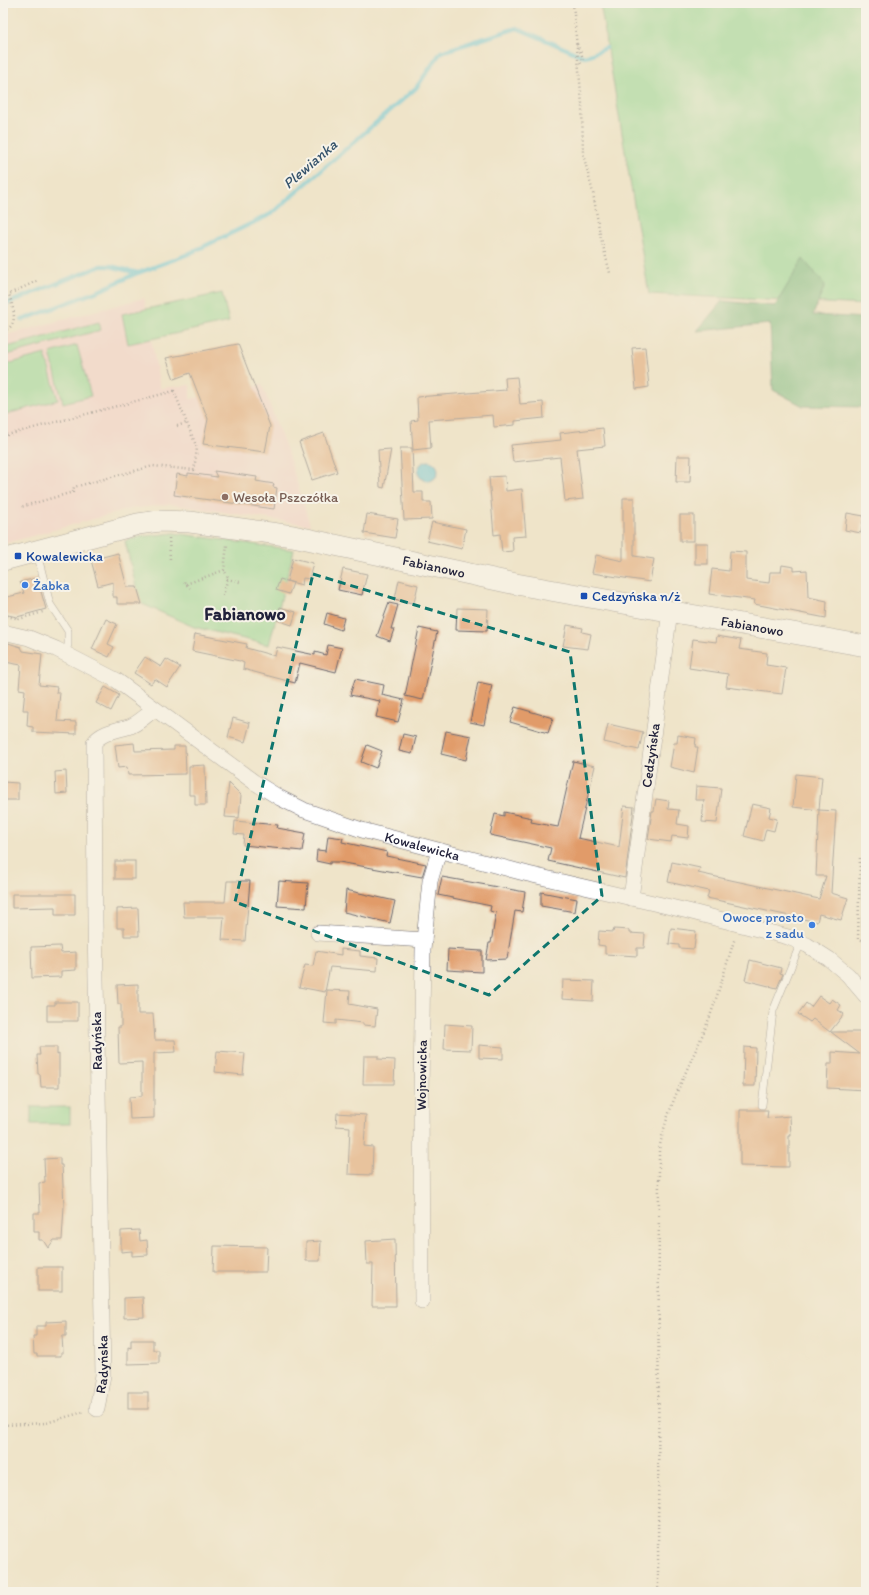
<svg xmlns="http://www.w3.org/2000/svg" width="869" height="1595" font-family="Itim,sans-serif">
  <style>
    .built { fill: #f7d0cf }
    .green { fill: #8fda97; stroke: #587e69 }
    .forest { fill: #73ba80; stroke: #4a6e5e }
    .water { fill: #60c6dd; stroke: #41748c }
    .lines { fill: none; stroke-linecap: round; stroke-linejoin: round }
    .stream { stroke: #60c6dd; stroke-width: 4.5 }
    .building { fill: #e19b69 }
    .lane-casing { stroke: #6a666d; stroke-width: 8 }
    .street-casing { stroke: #6a666d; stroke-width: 16 }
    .secondary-casing { stroke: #6a666d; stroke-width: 22 }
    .path { stroke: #6a666d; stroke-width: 2.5; stroke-dasharray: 1 3; stroke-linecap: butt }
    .lane { stroke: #fff; stroke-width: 7 }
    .street { stroke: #fff; stroke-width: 15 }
    .secondary { stroke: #fff; stroke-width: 21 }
    .marked { fill: none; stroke: #0f766e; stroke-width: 3; stroke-dasharray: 8 5; stroke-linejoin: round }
    .education-dot { fill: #8d6e63; stroke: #f7f3e8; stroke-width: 1.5 }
    .transit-dot { fill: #1a4fb4; stroke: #f7f3e8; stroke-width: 1.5 }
    .shop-dot { fill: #3f7fe0; stroke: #f7f3e8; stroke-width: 1.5 }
    .labels { text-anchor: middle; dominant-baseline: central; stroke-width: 4; stroke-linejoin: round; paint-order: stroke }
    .education-label { font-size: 14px; fill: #785e54; stroke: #f7f3e8; text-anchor: start }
    .transit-label { font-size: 14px; fill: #164399; stroke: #f7f3e8; text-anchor: start }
    .street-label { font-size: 14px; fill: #22223b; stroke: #f7f3e8 }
    .shop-label { font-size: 14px; fill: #366cbe; stroke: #f7f3e8; text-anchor: start }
    .water-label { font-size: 15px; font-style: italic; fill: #35536c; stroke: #f7f3e8 }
    .district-label { font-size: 18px; font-weight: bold; fill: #22223b; stroke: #f7f3e8 }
  </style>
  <rect width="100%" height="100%" fill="#f7f3e8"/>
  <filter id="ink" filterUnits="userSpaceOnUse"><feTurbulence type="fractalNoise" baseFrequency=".025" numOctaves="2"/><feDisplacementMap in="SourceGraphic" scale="8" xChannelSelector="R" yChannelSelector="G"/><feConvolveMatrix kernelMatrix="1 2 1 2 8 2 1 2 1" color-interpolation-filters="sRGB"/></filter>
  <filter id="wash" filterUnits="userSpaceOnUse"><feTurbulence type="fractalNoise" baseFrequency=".012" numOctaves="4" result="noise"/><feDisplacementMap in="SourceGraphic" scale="16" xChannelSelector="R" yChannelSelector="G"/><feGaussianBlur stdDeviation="0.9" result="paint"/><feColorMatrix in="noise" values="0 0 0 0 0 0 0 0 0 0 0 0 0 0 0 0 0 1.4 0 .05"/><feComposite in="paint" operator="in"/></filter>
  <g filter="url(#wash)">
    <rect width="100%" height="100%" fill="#efe4c9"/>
    <path class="built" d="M144,298L160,388L190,385V399L262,385L287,451L310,525L169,504L138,508L137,507L3,544V336Z"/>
    <g class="green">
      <path d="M600,3H866V305L649,294Z"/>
      <path d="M222,293L229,322L128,344L122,314Z"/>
      <path d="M99,322L101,330L3,356V348Z"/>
      <path d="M77,345L91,396L63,403L50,353Z"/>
      <path d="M45,354L58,400L3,415V365Z"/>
      <path d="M174,533L294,550L269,645L194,627L140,603L125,541L138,537Z"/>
      <path d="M863,863H866V938H862Z"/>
      <rect x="31" y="1107" width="39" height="17"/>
    </g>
    <path class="forest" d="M803,259L825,285L813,315L866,318V407L803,406L773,390L770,324L697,331L722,301L775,306Z"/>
    <circle class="water" cx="428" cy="471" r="10"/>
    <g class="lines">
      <g class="stream">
        <path d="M3,305L101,266H110L138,273L186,255L271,214L416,88L441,52L517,28L585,57L606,48"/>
        <path d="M22,320L101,290L137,273"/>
      </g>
    </g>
    <g id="blocks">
      <g class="building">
        <path d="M238,344L270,426L265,452L203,444L208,419L190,373L174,379L166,358Z"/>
        <path d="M645,347L649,387L636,389L632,348Z"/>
        <path d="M517,377L520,404L543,402L544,418L515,421V425L494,427L493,415L429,420L431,448L413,450L411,421L418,420L417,397L506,390L505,378Z"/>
        <path d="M603,428L605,446L577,449L583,499L565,501L560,457L513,462L511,445L561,440L560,433Z"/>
        <path d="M324,433L337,472L312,480L299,442Z"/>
        <path d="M400,448H412L414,492H423V502H431L432,519L404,520Z"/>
        <path d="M391,449L384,488L380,487L378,450Z"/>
        <path d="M677,456H691L690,482H676Z"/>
        <path d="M214,471L257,477L256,481L274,484L273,487L277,488L274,509L174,495L177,474L188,476V473L217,477Z"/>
        <path d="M505,476L506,491L522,489L526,536L512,537L513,551L502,552L500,534L494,535L489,477Z"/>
        <path d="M623,498H634V556L654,559L650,582L592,573L596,555L623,561Z"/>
        <path d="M847,513L864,516L861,533L845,530Z"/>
        <path d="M367,514L398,519L395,538L364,533Z"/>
        <rect x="680" y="515" width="14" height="26"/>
        <path d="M432,522L466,529L462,549L427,541Z"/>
        <rect x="695" y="543" width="13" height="21"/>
        <path d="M730,551L746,552V580L769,583L770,572H781L782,565L794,567V571L807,570L808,597L827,601L826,618L754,604L755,600L709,594L712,569L729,571Z"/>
        <path d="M118,553L127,587H137L142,604H117V597H113V582L98,586L91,560Z"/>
        <path d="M293,558L313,563L309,579L303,578L302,585L287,581Z"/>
        <path d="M343,569L367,574L362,595L338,590Z"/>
        <path d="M37,578L46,609L17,617L3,614V598L24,593L20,582Z"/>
        <path d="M280,579L293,583L289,594L276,590Z"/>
        <path d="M399,580L418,585L414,603L395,599Z"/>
        <path d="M389,603L398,605L391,629H394L390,641L377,636Z"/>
        <path d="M280,607L296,612L292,625L277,620Z"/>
        <path d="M457,608L488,609L487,631L456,630Z"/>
        <path d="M327,613L344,618L341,630L324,624Z"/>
        <path d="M106,619L117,624L108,644L114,647L109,657L92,649Z"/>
        <path d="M567,625L583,628L582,632L591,634L588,649L563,646Z"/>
        <path d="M419,628L437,632L423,700L405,696Z"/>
        <path d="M195,634L247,644L246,648L275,656L277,647L315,655V652L326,655L328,645L342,648L336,672L300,663L295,683L243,669L244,663L240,661L192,651Z"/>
        <path d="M717,636L741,640L739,649L767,653L766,665L786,668L782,694L726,687L728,674L689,668L693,639L716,642Z"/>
        <path d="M5,642L21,647L23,651L42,654L39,685L57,687L56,693H60L57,721L76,722V734L33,732V727L27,726L28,710H23L25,690L19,689L21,665L5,662Z"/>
        <path d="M145,657L161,667L166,659L180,667L167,687L155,679L151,684L134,673Z"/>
        <path d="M355,679L384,685L382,695L404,700L398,722L376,717L380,701L350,695Z"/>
        <path d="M478,682L492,685L484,725L470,722Z"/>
        <path d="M105,687L119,695L111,711L96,703Z"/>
        <path d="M515,707L553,718L548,733L510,722Z"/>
        <path d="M233,718L250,723L245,742L228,737Z"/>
        <path d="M608,724L643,732L639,750L604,742Z"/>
        <path d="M446,731L471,736L466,760L441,754Z"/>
        <path d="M403,734L416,737L412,754L399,751Z"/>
        <path d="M678,735L696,738L695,747H698L694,773L670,767L674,743H677Z"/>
        <path d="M134,743L135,751L174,750V746H185L186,774L128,775L127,767L118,768L115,745Z"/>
        <path d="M367,745L382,751L376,768L361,762Z"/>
        <path d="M573,761L595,766L578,838L619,847L624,806L634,807L625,878L548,861L551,848L490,835L495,814L504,816V812L532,818L531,822L558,827Z"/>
        <path d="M205,765L206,805H195V795H189V766Z"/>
        <path d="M66,771L67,793L56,794L55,772Z"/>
        <path d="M796,774L822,777L819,810L793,807Z"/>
        <path d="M3,782L18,783V800H3Z"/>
        <path d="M229,783L241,795L239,818L225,817Z"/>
        <path d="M696,786L721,788L717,823L702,822L704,800H695Z"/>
        <path d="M656,799L669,801L668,809L679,810L677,824L689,826L688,838L672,836L671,842L648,839L652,811H654Z"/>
        <path d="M752,804L771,808L769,817L777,819L774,831L766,829L763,841L744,836Z"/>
        <path d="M819,810L836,811L831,893L848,898L841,920L819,914L817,922L707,898L709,891L668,882L672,862L700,868L698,873L819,899L826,876H816Z"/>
        <path d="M235,821L278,825L277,828L305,833L302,851L243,845L244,835L234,834Z"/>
        <path d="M328,836L343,838L342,842L387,852L386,856L426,864L422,877L339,862H330V864L316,861L317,850L326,851Z"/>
        <rect x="115" y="861" width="20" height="18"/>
        <path d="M442,877L525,892L522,912L515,911L507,959L486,960L489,943H491L496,913L490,911L491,906L438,895Z"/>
        <path d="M227,881H250L245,941L222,940L224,917H184L183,902H225Z"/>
        <path d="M279,881L308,883L306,908L277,906Z"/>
        <path d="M346,890L395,901L390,923L344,912Z"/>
        <path d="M541,892L577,899L575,912L541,906Z"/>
        <path d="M12,894H75V915H55V907L12,908Z"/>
        <path d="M138,908L139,936H124V928H117V909Z"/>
        <path d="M671,928L696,931L694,949L679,948V945L669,944Z"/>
        <path d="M614,929L629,930V933L645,934L644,948H637V956L605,954V946L598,945L599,931L613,932Z"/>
        <path d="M60,946L61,953L76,952V970L61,971V977L32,978L31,947Z"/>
        <path d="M341,949L360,951V956L378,958L377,971L330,967L325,992L299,987L305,965L313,966L316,951L341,955Z"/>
        <path d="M448,949L482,951V972L447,970Z"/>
        <path d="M750,960L781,968L780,973L783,974L777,988L745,980Z"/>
        <path d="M563,980L594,981L593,1001L562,999Z"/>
        <path d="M138,984V1014H153L155,1040H175L176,1052L154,1053V1118L130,1119L129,1097L142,1096V1062L119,1063L118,1027H121V1004H118L117,985Z"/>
        <path d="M327,990L350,991L349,1004L377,1009L375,1026L363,1025V1023L336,1020V1024L324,1023Z"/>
        <path d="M819,996L829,1003L832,999L841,1005L838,1010L844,1014L830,1032L813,1019L810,1022L798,1014L806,1003L811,1007Z"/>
        <path d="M55,1002H78V1021H47V1005H55Z"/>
        <path d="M445,1024L472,1026L471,1050L444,1049Z"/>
        <path d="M831,1032H866V1090L827,1088L828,1064H832V1052L860,1054Z"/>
        <path d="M479,1045L503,1047V1059L479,1058Z"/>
        <path d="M39,1047H57V1055L59,1054V1087H41L40,1074H38L37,1055H40Z"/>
        <path d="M744,1047L756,1048L755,1086H743Z"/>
        <path d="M217,1051L245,1053L243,1075L215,1072Z"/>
        <path d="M364,1056H378V1059L395,1060L394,1084H363Z"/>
        <path d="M740,1110H768L767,1118L790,1116L791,1136H789V1167L740,1166Z"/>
        <path d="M337,1113L366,1115L364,1146L373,1147L372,1175L348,1174L350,1127L336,1126Z"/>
        <path d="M60,1158V1165H62L64,1206L62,1240H54L48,1248L43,1240H39V1232H34V1213H40L39,1183L45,1182L44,1159Z"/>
        <path d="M139,1230L140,1241L147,1240L148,1255L132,1256V1251L121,1252V1231Z"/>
        <path d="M395,1239L396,1306H372L373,1264H367L366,1241Z"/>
        <path d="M321,1241L320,1261H306V1242Z"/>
        <path d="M214,1246L267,1247L266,1272H213Z"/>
        <rect x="38" y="1267" width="24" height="24"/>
        <path d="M143,1297L144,1317L124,1318V1298Z"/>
        <path d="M66,1321V1336H62L63,1353H61V1356H37V1354H34L33,1336H36V1326H46V1322Z"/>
        <path d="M131,1340H153V1350H159V1363L128,1364V1347L131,1348Z"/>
        <rect x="128" y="1392" width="20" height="17"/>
      </g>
    </g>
  </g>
  <g filter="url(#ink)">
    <use href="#blocks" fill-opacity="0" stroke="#6a666d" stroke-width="1"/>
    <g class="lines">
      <defs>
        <g id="lane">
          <path d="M37,553L50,604L68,631V645L64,654"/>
          <path d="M762,1105L773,1011L801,942"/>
        </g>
        <g id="street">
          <path id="s1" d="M3,632L29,638L56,649L116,680L254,782L280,798L304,810L362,830L528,874L688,911L788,937L807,945L829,959L848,975L866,996"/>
          <path id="s2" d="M631,898L670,611"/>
          <path d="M318,933L424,940"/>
          <path id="s3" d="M422,1301L421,1092L423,950L430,881L439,851"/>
          <path id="s4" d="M97,1409L103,1375L95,922L94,743C101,732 119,730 131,726C140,722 147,715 154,709"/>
        </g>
        <g id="secondary">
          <path id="s5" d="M3,560L138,524L159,521L190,522L293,536L516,584L866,646"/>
        </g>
      </defs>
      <use href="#lane" class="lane-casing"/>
      <use href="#street" class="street-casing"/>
      <use href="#secondary" class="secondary-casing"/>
      <g class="path">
        <path d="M573,3L582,104L583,154L593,193L600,234L610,273"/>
        <path d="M577,44L583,58L579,66"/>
        <path d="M3,331C20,326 13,308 9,294L39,280"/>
        <path d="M177,426L186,423"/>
        <path d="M3,436L174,391L197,448L194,470L153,466L74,487L73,492L21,507"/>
        <path d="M169,538L170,559"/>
        <path d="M227,579L240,582"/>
        <path d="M184,582L190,588"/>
        <path d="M186,584L224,570L227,545"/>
        <path d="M223,596L228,577L224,570"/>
        <path d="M3,615L19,619L43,612"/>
        <path d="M860,858L858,939L866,941"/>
        <path d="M3,1425L46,1423L83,1412"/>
        <path d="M658,1592L659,1150C667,1108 685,1075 702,1036C716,1004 724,971 735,938"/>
      </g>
      <use href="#lane" class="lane"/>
      <use href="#street" class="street"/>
      <use href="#secondary" class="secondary"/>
    </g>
  </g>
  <path d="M0 0H869V1595H0ZM313,574L570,652L602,896L489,995L235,902Z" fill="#efe4c9" fill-opacity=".55" fill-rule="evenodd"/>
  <path class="marked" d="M313,574L570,652L602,896L489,995L235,902Z"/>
  <circle class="education-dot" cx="225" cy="497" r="4"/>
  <g class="transit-dot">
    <rect x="14" y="552" width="8" height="8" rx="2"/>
    <rect x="580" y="592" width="8" height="8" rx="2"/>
  </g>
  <g class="shop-dot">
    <circle cx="25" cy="585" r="4"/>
    <circle cx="812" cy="925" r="4"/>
  </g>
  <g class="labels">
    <g class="education-label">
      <text x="233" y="497">Wesoła Pszczółka</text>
    </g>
    <g class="transit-label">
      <text x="26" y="556">Kowalewicka</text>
      <text x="592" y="596">Cedzyńska n/ż</text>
    </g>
    <g class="street-label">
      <text stroke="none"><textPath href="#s5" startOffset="440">Fabianowo</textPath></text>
      <text stroke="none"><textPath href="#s5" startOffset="764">Fabianowo</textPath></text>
      <text stroke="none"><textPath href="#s2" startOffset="144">Cedzyńska</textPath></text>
      <text stroke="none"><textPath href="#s1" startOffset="476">Kowalewicka</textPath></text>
      <text transform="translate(97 1041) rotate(-91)">Radyńska</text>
      <text stroke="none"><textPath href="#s3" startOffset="226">Wojnowicka</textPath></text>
      <text stroke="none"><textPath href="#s4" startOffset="45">Radyńska</textPath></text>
    </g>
    <g class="shop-label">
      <text x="33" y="585">Żabka</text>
      <text x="804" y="917" text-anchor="end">Owoce prosto<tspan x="804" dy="16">z sadu</tspan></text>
    </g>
    <g class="water-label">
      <text transform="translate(310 164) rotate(-41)">Plewianka</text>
    </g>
    <g class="district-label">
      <text x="245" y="614">Fabianowo</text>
    </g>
  </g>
  <rect width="869" height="1595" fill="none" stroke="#f7f3e8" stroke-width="16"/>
</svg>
